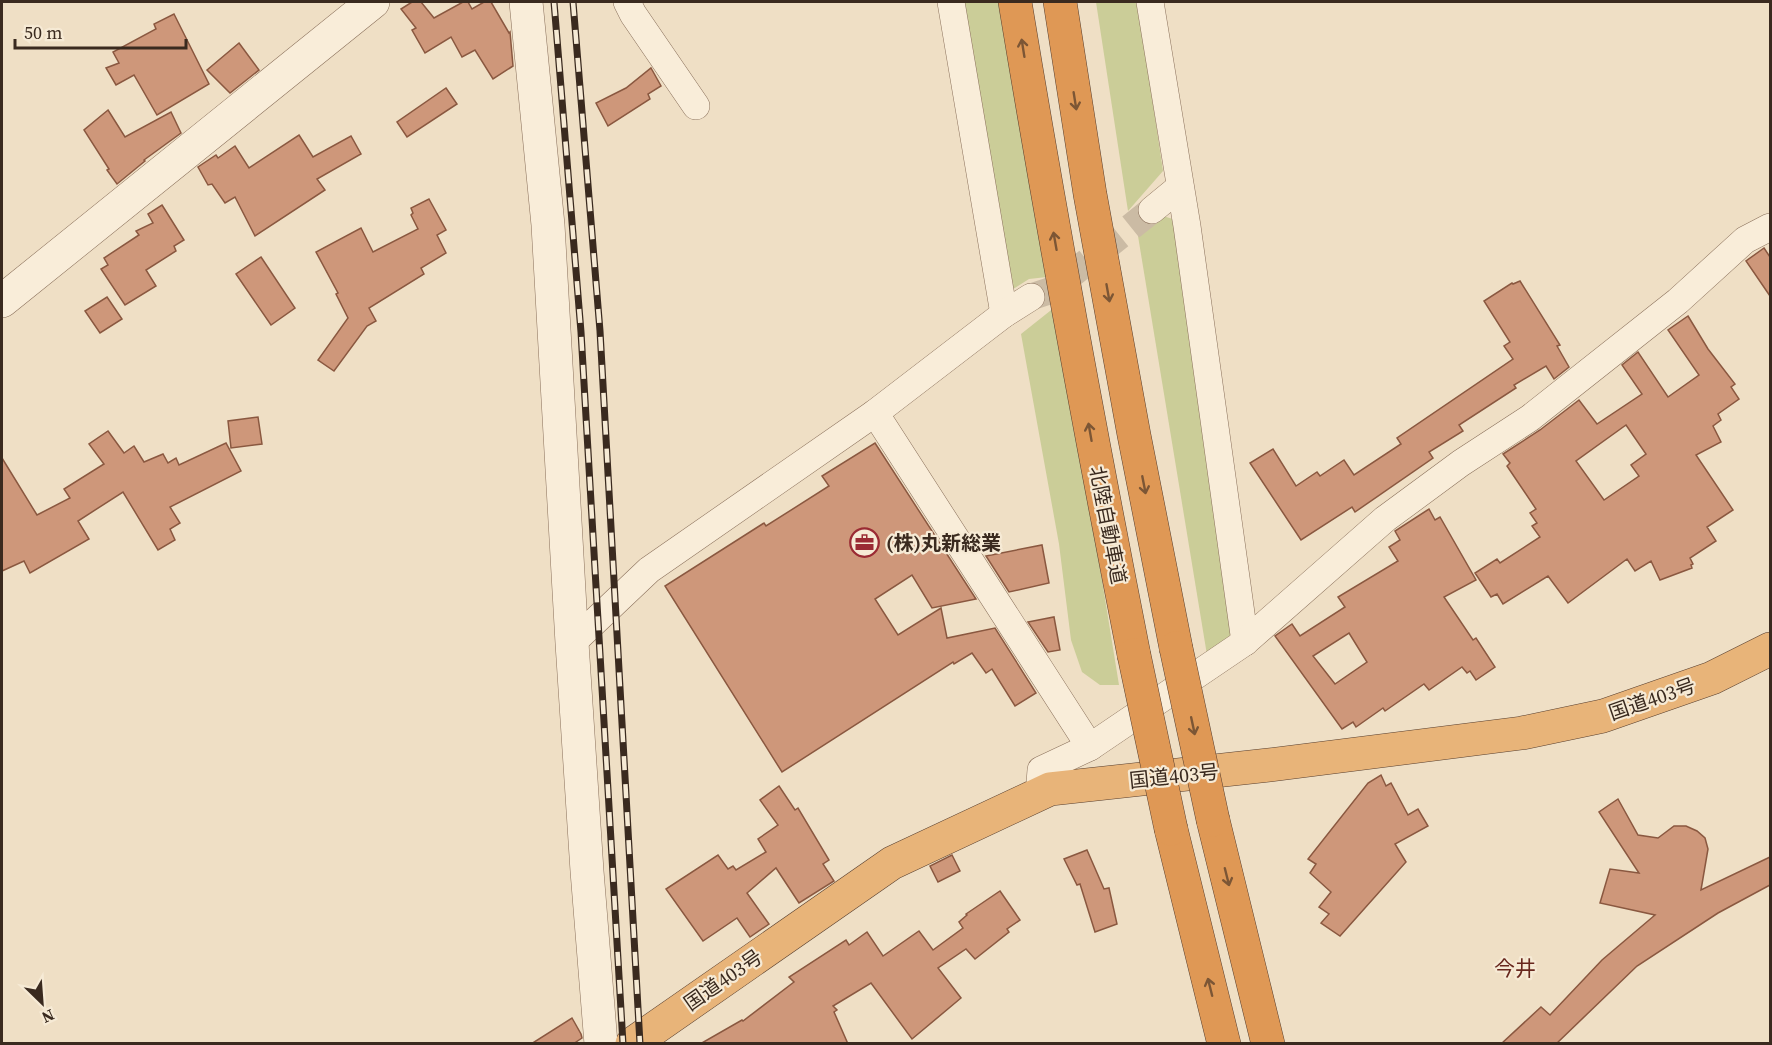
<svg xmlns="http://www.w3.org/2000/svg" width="1772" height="1045" font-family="'Source Serif 4','Noto Sans JP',serif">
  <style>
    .green { fill: #cbcd98 }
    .building { fill: #ce977a; stroke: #8a5840; stroke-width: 1.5; fill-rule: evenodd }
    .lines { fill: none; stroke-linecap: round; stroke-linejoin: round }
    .minor-tunnel { stroke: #cbbba4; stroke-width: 27; stroke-dasharray: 27 14; stroke-linecap: butt }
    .minor-casing { stroke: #8a705b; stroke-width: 28 }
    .tertiary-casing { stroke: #8a705b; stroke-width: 34 }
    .trunk-casing { stroke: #583f2f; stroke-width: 34 }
    .motorway-casing { stroke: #583f2f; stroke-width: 34 }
    .minor { stroke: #f9edd9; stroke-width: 27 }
    .tertiary { stroke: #f9edd9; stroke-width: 33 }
    .trunk { stroke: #e8b479; stroke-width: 33 }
    .motorway { stroke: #df9855; stroke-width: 33 }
    .rail-casing { stroke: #3a2a1f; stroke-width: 7 }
    .rail { stroke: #f6ead5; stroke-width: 4.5; stroke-dasharray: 14; stroke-linecap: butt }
    .motorway-bridge-casing { stroke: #583f2f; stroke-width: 34; stroke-linecap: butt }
    .motorway-bridge { stroke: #df9855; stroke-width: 33 }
    .oneway { stroke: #7c5635 }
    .labels { text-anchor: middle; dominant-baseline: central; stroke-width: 4.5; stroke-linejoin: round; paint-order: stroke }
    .street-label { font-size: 20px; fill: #3a2a1f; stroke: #f6ead5 }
    .poi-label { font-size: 20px; font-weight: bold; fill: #3a2a1f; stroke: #f6ead5; text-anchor: start }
    .neighbourhood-label { font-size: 21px; fill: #68271d; stroke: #f6ead5 }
  </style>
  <rect width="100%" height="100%" fill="#efdfc5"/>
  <g class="green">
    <path d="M960,2H1000L1047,277L1029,279L1010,291Z"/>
    <path d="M1096,2H1138L1163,171L1128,211Z"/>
    <path d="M1163,216L1176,220L1231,638L1207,655L1138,236Z"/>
    <path d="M1055,307L1060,321L1119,685H1100L1082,672L1071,640L1059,544L1021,334Z"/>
  </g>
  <g class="building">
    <path d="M412,2H421L434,18L463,2H468L472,9L484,2H491L509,33L510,32L513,66L493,79L475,50L462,57L451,37L425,53L412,30L416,28L401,9Z"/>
    <path d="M174,14L209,84L157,115L134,75L116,85L106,68L119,63L113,52L156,29L154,24Z"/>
    <path d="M239,43L259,70L230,93L207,70Z"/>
    <path d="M651,68L661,86L648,94L650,99L608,126L596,103L626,88Z"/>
    <path d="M446,88L457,104L407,137L397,122Z"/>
    <path d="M108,110L125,137L171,112L181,133L144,160L145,161L117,184L107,170L109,169L84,130Z"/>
    <path d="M299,135L313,157L351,136L361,154L317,179L325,190L255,236L235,197L225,203L212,184L208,185L198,167L216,155L218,158L235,146L249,168Z"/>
    <path d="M429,199L446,230L437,235L446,253L421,268L424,274L369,308L376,321L367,326L334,371L318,360L348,318L336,294L338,293L316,252L361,228L373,252L418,229L411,215L413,213L411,208Z"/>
    <path d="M162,205L184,240L174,246L176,251L146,270L156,286L125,305L101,269L108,265L104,258L139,235L136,231L153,223L148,214Z"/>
    <path d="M1764,248L1770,257V296L1746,261Z"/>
    <path d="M261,257L295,308L271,325L236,274Z"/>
    <path d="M1520,281L1560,345L1557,346L1569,367L1554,379L1546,366L1514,385L1516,388L1459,425L1463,431L1429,452L1433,458L1355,512L1352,507L1301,540L1250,463L1273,449L1296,486L1317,472L1320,476L1344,460L1354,475L1401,444L1397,438L1513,359L1504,346L1510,342L1484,301L1512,283L1513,284Z"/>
    <path d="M107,297L122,319L100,333L85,311Z"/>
    <path d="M1688,316L1708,349L1735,384L1731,387L1739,399L1718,414L1721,420L1713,426L1721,442L1696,455L1733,510L1707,527L1716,541L1690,558L1693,564L1691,565L1692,568L1660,580L1651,561L1635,571L1627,559L1568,603L1548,576L1503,604L1497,594L1491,597L1475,573L1497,559L1500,563L1540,537L1532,526L1537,523L1530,513L1536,509L1507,466L1510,463L1503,454L1540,430L1579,400L1597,424L1642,394L1622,365L1638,352L1668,397L1699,375L1668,330ZM1626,425L1646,454L1631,465L1639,476L1604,500L1576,461Z"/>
    <path d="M258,417L262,444L231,448L228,421Z"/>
    <path d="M108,431L124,453L134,446L144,462L163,454L168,463L176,458L179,465L226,443L241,471L170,507L180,523L170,529L175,540L158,550L123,492L78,521L89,539L30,573L24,561L2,571V458L37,515L70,498L64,489L104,464L89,444Z"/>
    <path d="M875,443L976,599L932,608L912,575L875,599L898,635L941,608L947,638L995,628L1036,693L1015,706L992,669L986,673L972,653L954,664L953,662L782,772L665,586L764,523L766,526L829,486L822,476Z"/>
    <path d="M1429,509L1435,520L1440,517L1476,580L1444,597L1473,640L1476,638L1495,667L1476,680L1470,671L1467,673L1462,667L1429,690L1424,684L1385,711L1383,708L1356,727L1353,722L1342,729L1275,636L1292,624L1300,636L1345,607L1338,597L1398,561L1389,547L1400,540L1395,531ZM1349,633L1367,662L1335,684L1313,656Z"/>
    <path d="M1042,545L1049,583L1009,592L986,556Z"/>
    <path d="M1054,617L1060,650L1048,652L1028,622Z"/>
    <path d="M1381,775L1386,786L1391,783L1408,815L1418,809L1428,826L1395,844L1406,862L1340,936L1321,923L1329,914L1319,907L1331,892L1310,873L1316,864L1308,859L1368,783Z"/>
    <path d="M779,786L795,810L798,808L829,860L823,864L834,881L799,903L776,868L747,893L769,924L750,937L737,918L703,941L666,889L718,855L728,869L733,866L736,870L766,852L758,839L778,825L760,800Z"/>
    <path d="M1618,799L1638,835L1658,838L1674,826H1686L1697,831L1705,838L1708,849L1701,890L1770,857V885L1718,913L1637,966L1556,1044H1501L1541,1007L1550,1015L1602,960L1655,915L1600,903L1610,869L1639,873L1599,812Z"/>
    <path d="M1087,850L1104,889L1109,888L1117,924L1095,932L1080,884L1077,885L1064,859Z"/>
    <path d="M952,855L960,871L938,882L930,866Z"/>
    <path d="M1000,891L1020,920L1007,929L1009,932L975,959L966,949L938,968L961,998L912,1039L871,983L833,1006L837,1010L834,1012L848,1044H700L742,1020L743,1021L794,982L789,977L846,940L849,945L867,932L883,956L919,931L933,950L963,928L959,922L967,915L966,914Z"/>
    <path d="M572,1018L581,1034L582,1038L573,1044H531Z"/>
  </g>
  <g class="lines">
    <path class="minor-tunnel" d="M1031,297L1052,290L1152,210"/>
    <defs>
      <g id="minor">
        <path d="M627,2L633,14L696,106"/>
        <path d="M951,2L1004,314"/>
        <path d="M1150,2L1187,226L1245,642"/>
        <path d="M1152,210L1180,187"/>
        <path d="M875,413L1090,747"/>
        <path d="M572,643L649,570L875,413L1004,314L1031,297"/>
        <path d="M1039,795L1041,770L1090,747L1245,642L1385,519L1461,463L1530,418L1678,301L1745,240L1770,227"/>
      </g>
      <g id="tertiary">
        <path d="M526,2L548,225L572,643L587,871L601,1044"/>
        <path d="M2,301L373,2"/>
      </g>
      <path id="trunk" d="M632,1044L892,863L1050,789L1269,765L1522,733L1603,716L1712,678L1770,649"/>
      <g id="motorway">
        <path d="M1015,2C1051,220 1091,437 1134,655"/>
        <path d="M1060,2L1090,194L1134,435L1176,648"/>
        <path d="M1213,820L1268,1044"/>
        <path d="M1171,829L1224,1044"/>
      </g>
    </defs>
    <use href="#minor" class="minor-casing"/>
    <use href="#tertiary" class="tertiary-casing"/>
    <use href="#trunk" class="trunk-casing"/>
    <use href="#motorway" class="motorway-casing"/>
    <use href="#minor" class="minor"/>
    <use href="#tertiary" class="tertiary"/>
    <use href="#trunk" class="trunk"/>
    <use href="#motorway" class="motorway"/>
    <defs>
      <g id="rail">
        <path d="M554,2L581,332L623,1044"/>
        <path d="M573,2L600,331L640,1044"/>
      </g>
    </defs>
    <use href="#rail" class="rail-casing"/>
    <use href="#rail" class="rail"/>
    <defs>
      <g id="motorway-bridge">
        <path d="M1176,648L1213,820"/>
        <path d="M1134,655L1171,829"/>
      </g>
    </defs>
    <use href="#motorway-bridge" class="motorway-bridge-casing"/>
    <use href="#motorway-bridge" class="motorway-bridge"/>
  </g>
  <defs><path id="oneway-shaft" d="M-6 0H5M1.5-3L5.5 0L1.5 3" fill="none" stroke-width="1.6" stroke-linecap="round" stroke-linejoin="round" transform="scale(1.5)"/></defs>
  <g class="oneway">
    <use href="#oneway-shaft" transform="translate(1023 48) rotate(-99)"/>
    <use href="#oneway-shaft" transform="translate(1075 101) rotate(81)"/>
    <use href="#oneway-shaft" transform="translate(1055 241) rotate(-100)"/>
    <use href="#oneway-shaft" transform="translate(1108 293) rotate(80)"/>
    <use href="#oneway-shaft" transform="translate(1090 432) rotate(-100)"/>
    <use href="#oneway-shaft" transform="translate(1144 485) rotate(79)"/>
    <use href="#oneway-shaft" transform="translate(1193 726) rotate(78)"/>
    <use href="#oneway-shaft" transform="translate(1227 877) rotate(76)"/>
    <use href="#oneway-shaft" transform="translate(1210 987) rotate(-104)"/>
  </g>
  <defs>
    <symbol id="office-ring" viewBox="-11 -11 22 22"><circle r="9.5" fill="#f6ead5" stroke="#9a2a33" stroke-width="1.5"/><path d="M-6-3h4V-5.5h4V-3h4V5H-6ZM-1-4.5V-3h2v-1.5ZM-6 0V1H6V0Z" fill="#9a2a33"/></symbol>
  </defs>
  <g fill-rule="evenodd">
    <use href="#office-ring" x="848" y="526" width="33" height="33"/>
  </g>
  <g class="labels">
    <g class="street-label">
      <text transform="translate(1108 525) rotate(79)">北陸自動車道</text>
      <text transform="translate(1652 699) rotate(-19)">国道403号</text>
      <text transform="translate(1174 776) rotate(-6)">国道403号</text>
      <text transform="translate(723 980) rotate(-35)">国道403号</text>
    </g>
    <g class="poi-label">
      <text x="886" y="543">(株)丸新総業</text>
    </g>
    <g class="neighbourhood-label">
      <text x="1515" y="968">今井</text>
    </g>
  </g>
  <rect width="1772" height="1045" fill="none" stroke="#3a2a1f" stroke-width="6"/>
  <g transform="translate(42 1003) rotate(155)" stroke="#f6ead5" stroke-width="4.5" paint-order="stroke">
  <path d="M0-4.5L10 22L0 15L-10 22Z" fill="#3a2a1f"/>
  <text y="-9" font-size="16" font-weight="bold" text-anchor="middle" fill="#3a2a1f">N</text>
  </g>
  <path d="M15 39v9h171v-9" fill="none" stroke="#3a2a1f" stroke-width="3"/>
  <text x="24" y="39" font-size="18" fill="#3a2a1f" stroke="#f6ead5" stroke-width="4.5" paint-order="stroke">50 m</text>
</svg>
